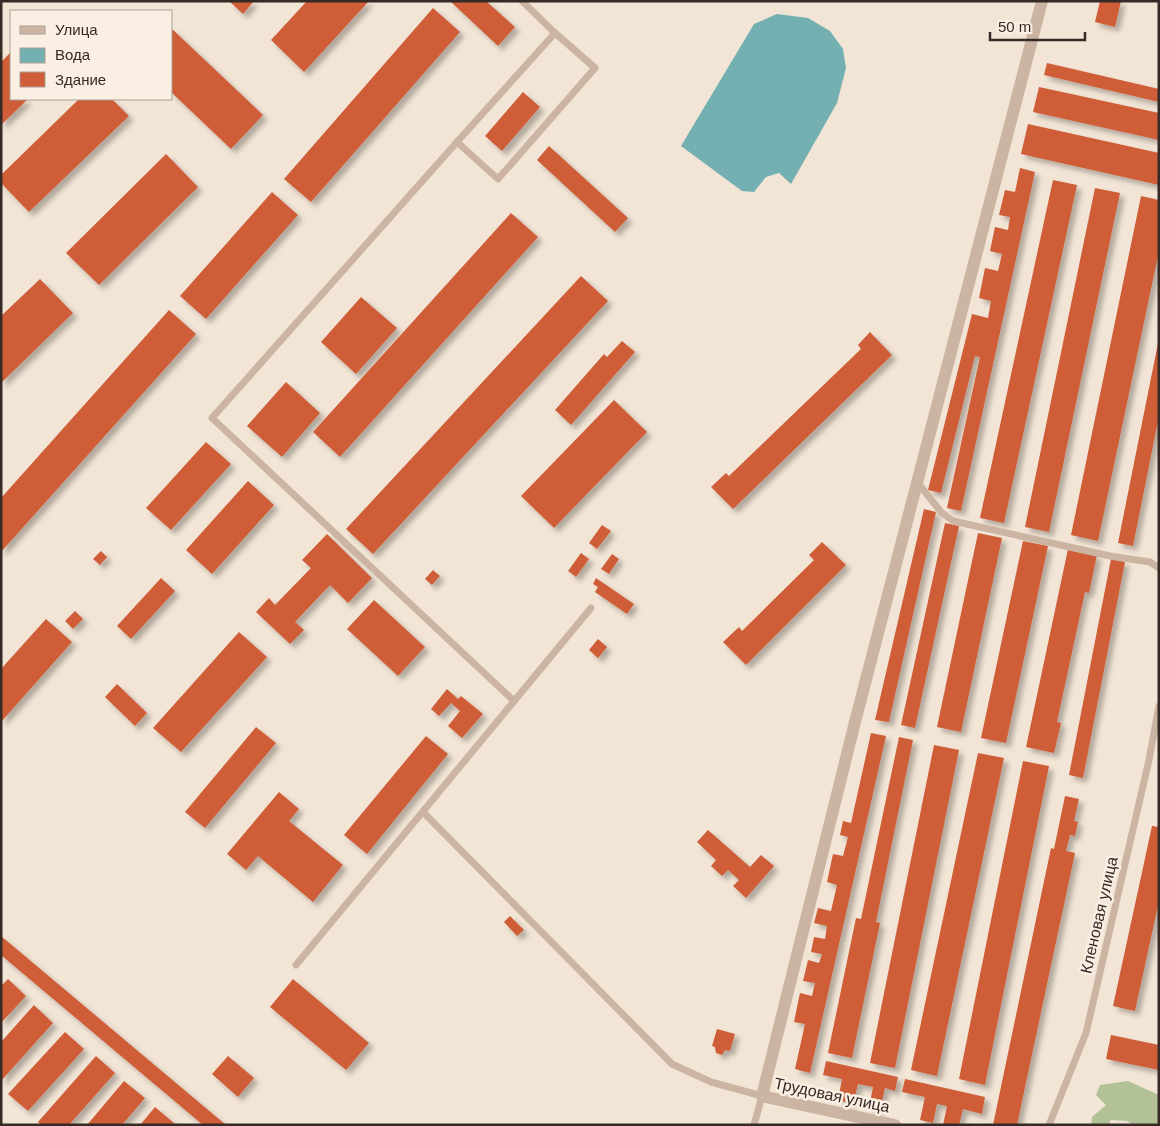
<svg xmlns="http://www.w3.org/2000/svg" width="1160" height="1126" font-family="Helvetica,sans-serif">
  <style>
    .green { fill: #b3c296 }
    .water { fill: #74afb1 }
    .building { fill: #ce5d39; filter: url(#shadow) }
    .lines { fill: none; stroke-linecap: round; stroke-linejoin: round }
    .lane { stroke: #cbb5a2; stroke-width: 7 }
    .street { stroke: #cbb5a2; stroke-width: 12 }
    .labels { text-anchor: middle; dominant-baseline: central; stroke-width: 5; stroke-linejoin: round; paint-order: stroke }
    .street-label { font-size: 16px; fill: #352a25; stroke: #faefe3 }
  </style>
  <defs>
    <filter id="shadow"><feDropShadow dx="4.5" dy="4.5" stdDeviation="2.5" flood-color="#0004"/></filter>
  </defs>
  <rect width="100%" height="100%" fill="#f2e5d6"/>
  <path class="green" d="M1128,1081L1159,1095V1125H1133L1127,1121L1111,1120L1108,1125H1091L1092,1117L1106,1105L1096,1095L1100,1085Z"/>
  <path class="water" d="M777,14L808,18L830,31L843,49L846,68L837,103L791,184L779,173L766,177L754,192L742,191L681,146L754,24Z"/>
  <g class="building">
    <path d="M229,1H254L243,14Z"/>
    <path d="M307,1H369L304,72L271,40Z"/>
    <path d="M450,1H486L515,27L498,46Z"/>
    <path d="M1100,1H1121L1115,27L1095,22Z"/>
    <path d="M433,8L460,32L311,202L284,179Z"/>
    <path d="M171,28L263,115L231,149L171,92Z"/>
    <path d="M11,52V99H28L1,125V62Z"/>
    <path d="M1047,63L1159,89V102L1044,75Z"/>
    <path d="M1039,87L1159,113V140L1033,112Z"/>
    <path d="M523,92L540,107L502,151L485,136Z"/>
    <path d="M79,99H112L129,116L29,212L1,183V175Z"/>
    <path d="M1028,124L1159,153V185L1021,154Z"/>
    <path d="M549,146L628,218L615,232L537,160Z"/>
    <path d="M166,154L198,187L99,285L66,253Z"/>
    <path d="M1020,168L1035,172L961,511L947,508L980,357L975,356L941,493L928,490L972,314L988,318L991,301L979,298L985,268L998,271L1002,254L990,251L995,227L1008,230L1010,217L999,215L1005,190L1015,192Z"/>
    <path d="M1053,180L1077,185L1004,523L980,518Z"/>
    <path d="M1095,188L1120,193L1049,532L1025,527Z"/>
    <path d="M272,192L298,215L206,319L180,296Z"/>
    <path d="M1141,196L1159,200V251L1098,541L1071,535Z"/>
    <path d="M511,213L538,237L340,457L313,432Z"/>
    <path d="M581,276L608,301L373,554L346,529Z"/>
    <path d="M40,279L73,313L1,383V316Z"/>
    <path d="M361,297L397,328L356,374L321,342Z"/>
    <path d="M169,310L196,334L1,552V498Z"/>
    <path d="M870,332L892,355L733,509L711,487L726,473L729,476L861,349L858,345Z"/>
    <path d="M622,341L635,352L571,425L555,410L604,354L607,357Z"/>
    <path d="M1158,343L1159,416L1133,546L1118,543Z"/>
    <path d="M286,382L320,413L282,457L247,426Z"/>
    <path d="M614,400L647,432L554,528L521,496Z"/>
    <path d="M206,442L231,464L171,530L146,508Z"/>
    <path d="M248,481L274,505L212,574L186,550Z"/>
    <path d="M924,509L936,512L889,722L875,720Z"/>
    <path d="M945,523L959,526L915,728L901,725Z"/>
    <path d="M602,525L611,531L597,549L589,543Z"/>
    <path d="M978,533L1002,538L961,732L937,727Z"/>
    <path d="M327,534L372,578L348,603L330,585L295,622L304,630L290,644L256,612L269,598L275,605L311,568L302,560Z"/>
    <path d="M1023,541L1048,546L1006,743L981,738Z"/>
    <path d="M822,542L846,565L746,665L723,642L739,627L742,631L814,560L809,555Z"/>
    <path d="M1068,549L1097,555L1089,593L1085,592L1057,722L1061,723L1054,753L1026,747Z"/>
    <path d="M101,551L107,557L100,565L93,559Z"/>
    <path d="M581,553L589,559L576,577L568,571Z"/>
    <path d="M612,554L619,559L609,574L601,569Z"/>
    <path d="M1111,559L1125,562L1083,778L1069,775Z"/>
    <path d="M433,570L440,576L432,585L425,579Z"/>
    <path d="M161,578L175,591L131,639L117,626Z"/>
    <path d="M596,578L634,604L627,614L595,592L598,587L593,584Z"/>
    <path d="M374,600L425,647L398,676L347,629Z"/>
    <path d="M75,611L83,619L73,629L65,621Z"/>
    <path d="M46,619L72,642L1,722V669Z"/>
    <path d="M239,632L267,657L181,752L153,728Z"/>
    <path d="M598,639L607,647L598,658L589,650Z"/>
    <path d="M117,684L147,713L135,726L105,697Z"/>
    <path d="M447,689L458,699L461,696L483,714L462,738L448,726L460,711L451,703L439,716L431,709Z"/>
    <path d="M256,727L276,743L205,828L185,812Z"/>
    <path d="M871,733L886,736L810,1073L795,1069L805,1024L794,1022L800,993L812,996L815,983L803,981L808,960L819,963L822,954L811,952L814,937L825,939L827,926L814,923L818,908L831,911L837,885L827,882L833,854L843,856L848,837L840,835L843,821L851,823Z"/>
    <path d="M426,736L448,754L367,854L344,835Z"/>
    <path d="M899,737L913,740L876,922L880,923L852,1058L828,1053L856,918L861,919Z"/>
    <path d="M934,745L959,750L895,1068L870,1063Z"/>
    <path d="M978,753L1004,758L937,1076L911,1070Z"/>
    <path d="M1023,761L1049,766L985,1085L959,1079Z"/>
    <path d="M279,792L299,809L289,821L343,865L313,902L258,856L246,870L227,854Z"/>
    <path d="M1065,796L1079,799L1074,821L1078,822L1075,836L1070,835L1066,851L1075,853L1017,1125H993L1051,848L1054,849Z"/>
    <path d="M1152,826L1159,827V901L1135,1011L1113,1006Z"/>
    <path d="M708,830L750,867L761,855L774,866L746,898L733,886L739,880L728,870L722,876L711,866L716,860L697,842Z"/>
    <path d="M510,916L524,930L517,936L504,922Z"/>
    <path d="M1,936L226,1125H203L1,955Z"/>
    <path d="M8,979L26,996L1,1023V986Z"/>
    <path d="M293,979L369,1043L346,1070L270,1007Z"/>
    <path d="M34,1005L53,1023L1,1081V1042Z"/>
    <path d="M717,1029L735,1034L730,1051L725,1050L722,1055L716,1053L715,1047L712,1046Z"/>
    <path d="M65,1032L84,1049L28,1111L8,1094Z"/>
    <path d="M1111,1035L1159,1045V1070L1106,1059Z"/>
    <path d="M96,1056L115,1073L69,1125H41L38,1122Z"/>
    <path d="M228,1056L254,1078L238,1097L212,1074Z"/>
    <path d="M826,1061L898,1077L895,1091L885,1088L880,1110L869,1108L873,1087L858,1084L853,1104L838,1100L842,1079L823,1075Z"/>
    <path d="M905,1079L985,1097L982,1114L963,1109L959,1125H943L947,1106L937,1104L933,1123L920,1120L925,1097L902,1092Z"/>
    <path d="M124,1081L145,1098L122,1125H87Z"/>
    <path d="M155,1107L175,1124L174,1125H140Z"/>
  </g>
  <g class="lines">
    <g class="lane">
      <path d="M457,142L555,33L522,1"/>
      <path d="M918,483L941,512L953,521L1110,556L1150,562L1159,568"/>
      <path d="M514,701L212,418L457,142L498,179L595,68L555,33"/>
      <path d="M423,812L672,1064L711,1082L762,1096L754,1125"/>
      <path d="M296,965L591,608"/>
      <path d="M1049,1125L1086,1033L1149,760L1159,706"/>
    </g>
    <path class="street" d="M895,1125L762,1096L855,722L1042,1"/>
  </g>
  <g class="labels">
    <g class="street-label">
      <text transform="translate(1099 915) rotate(-77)">Кленовая улица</text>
      <text transform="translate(832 1095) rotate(12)">Трудовая улица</text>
    </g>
  </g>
  <rect width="1160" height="1126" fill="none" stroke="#352a25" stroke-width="5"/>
  <rect x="10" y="10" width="162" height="90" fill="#faefe3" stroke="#aba097"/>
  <rect x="20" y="26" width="25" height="8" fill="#cbb5a2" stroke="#aba097"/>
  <text x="55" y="35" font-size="15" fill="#352a25">Улица</text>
  <rect x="20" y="48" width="25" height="15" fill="#74afb1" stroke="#aba097"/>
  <text x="55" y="60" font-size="15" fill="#352a25">Вода</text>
  <rect x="20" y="72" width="25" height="15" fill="#ce5d39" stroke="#aba097"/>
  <text x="55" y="85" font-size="15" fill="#352a25">Здание</text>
  <path d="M990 32v8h95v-8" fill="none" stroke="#352a25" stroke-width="2.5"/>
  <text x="998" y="32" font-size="15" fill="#352a25" stroke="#faefe3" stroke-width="4" paint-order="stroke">50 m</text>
</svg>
